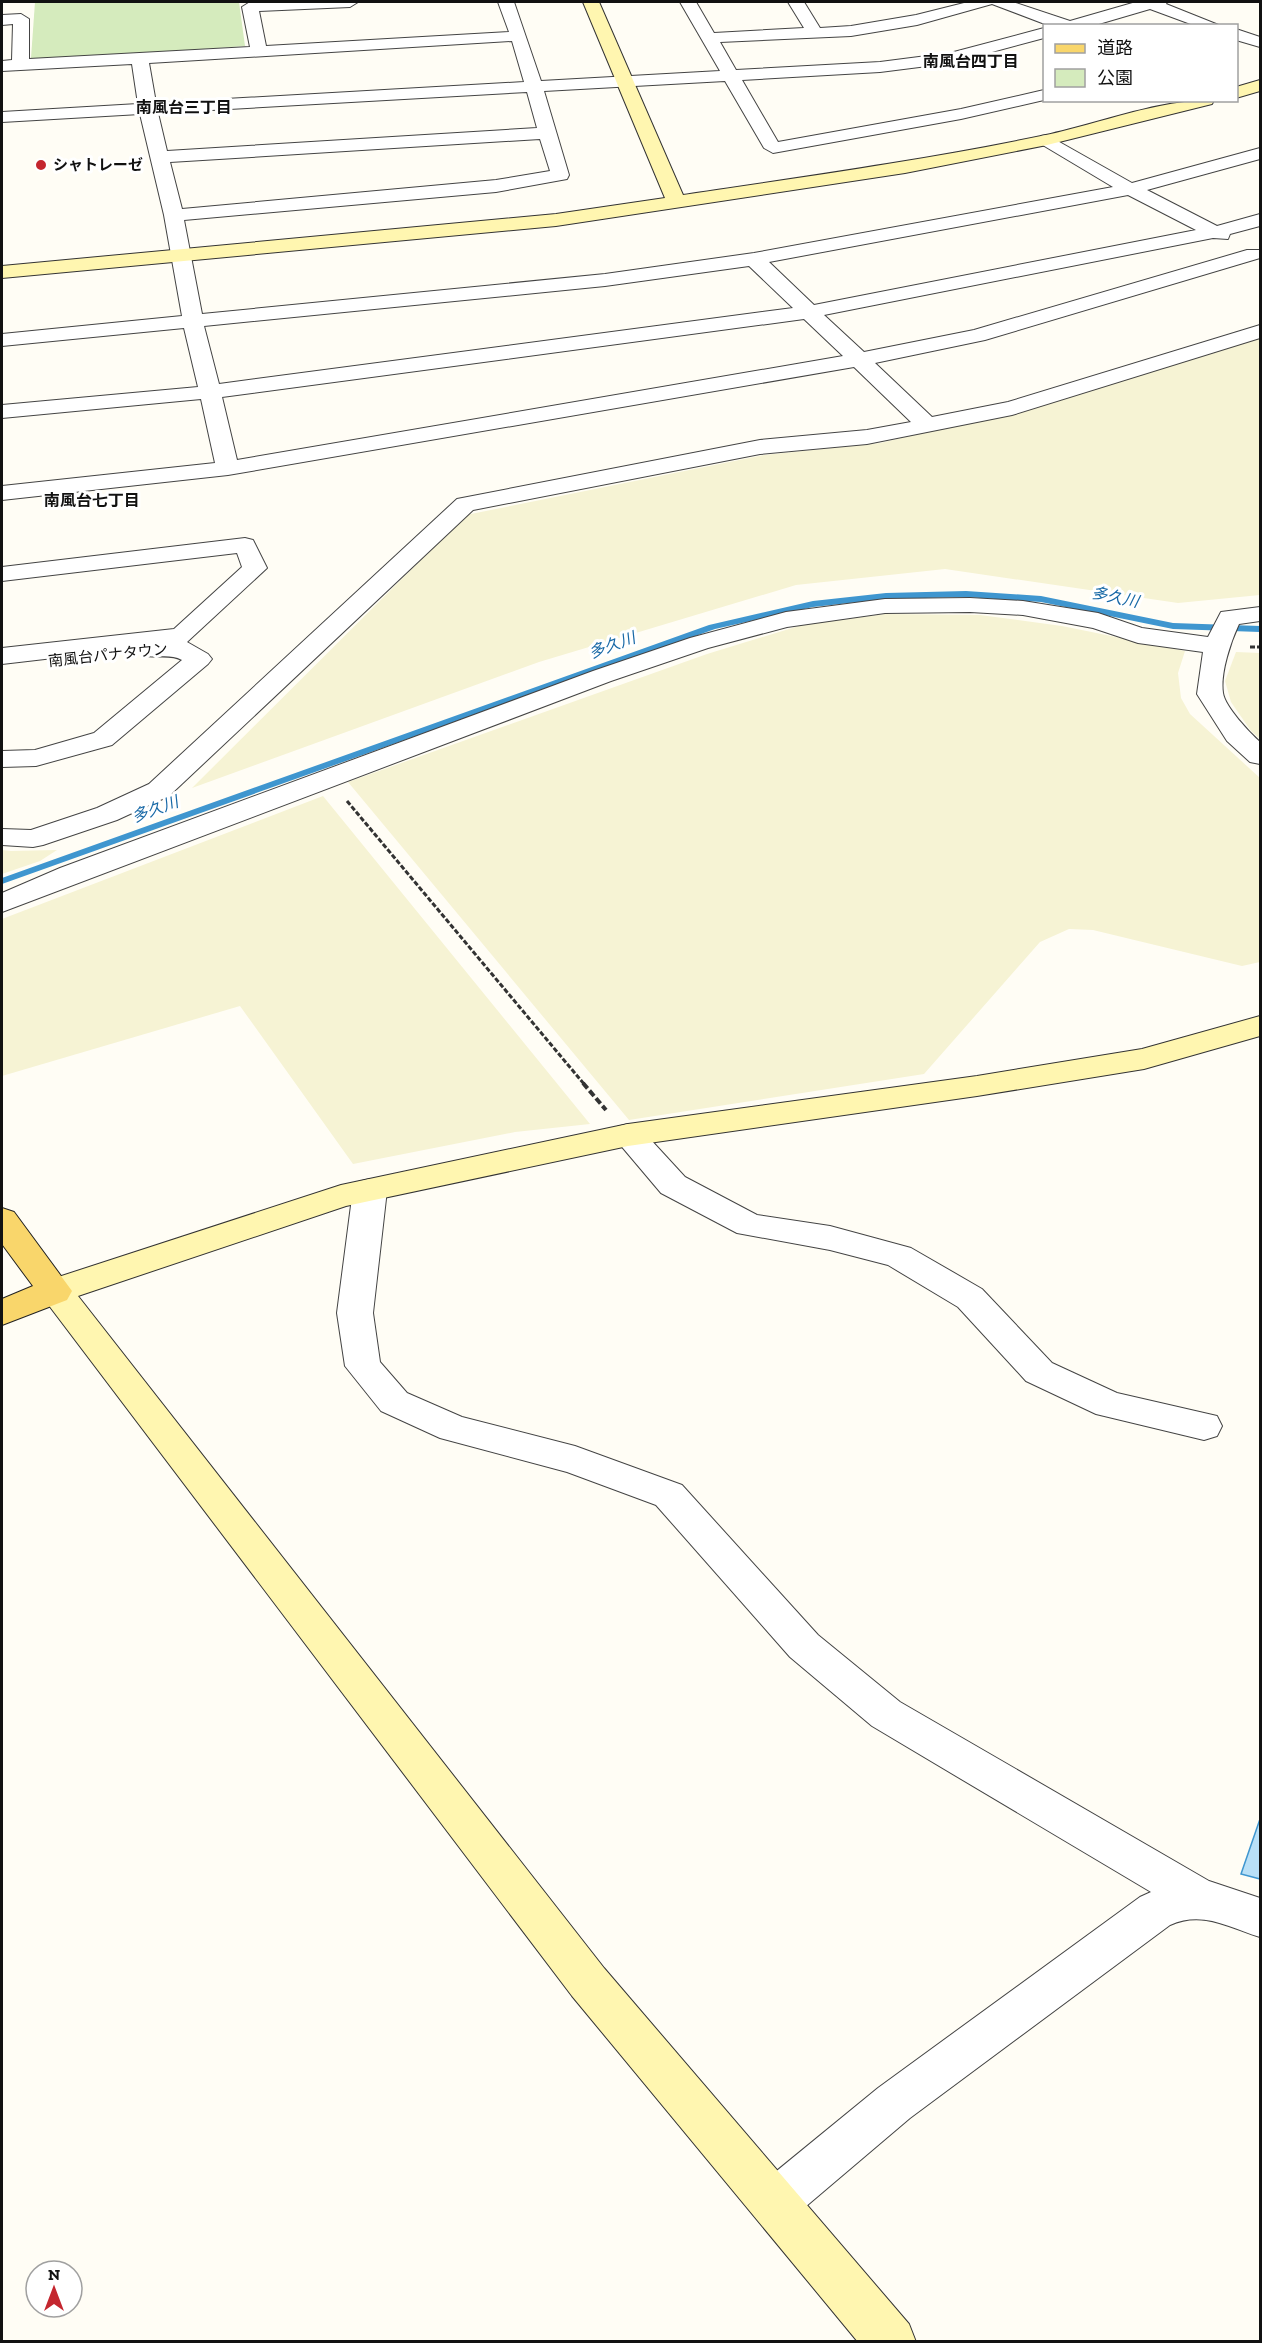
<svg xmlns="http://www.w3.org/2000/svg" width="1262" height="2343" font-family="'Zilla Slab','Noto Sans JP',serif">
  <style>
    .farmland { fill: #f6f3d4 }
    .green { fill: #d5ebbd }
    .water { fill: #b9e0f7; stroke: #3f96cf; stroke-width: 1.5 }
    .lines { fill: none; stroke-linecap: round; stroke-linejoin: round }
    .stream { fill: #3f96cf; fill-rule: evenodd }
    .street-casing { stroke: #444; stroke-width: 2 }
    .secondary-casing { stroke: #333; stroke-width: 2 }
    .primary-casing { stroke: #222; stroke-width: 2 }
    .path-far1 { stroke: #333; stroke-width: 3; stroke-dasharray: 5 2; stroke-linecap: butt }
    .path { stroke: #333; stroke-width: 4; stroke-dasharray: 7 3; stroke-linecap: butt }
    .street { fill: #fff; fill-rule: evenodd }
    .secondary { fill: #fff6b0; fill-rule: evenodd }
    .primary { fill: #f9d66b; fill-rule: evenodd }
    .poi-dot { fill: #c4262e; stroke: #fff; stroke-width: 2 }
    .labels { text-anchor: middle; dominant-baseline: central; stroke-width: 6; stroke-linejoin: round; paint-order: stroke }
    .far-poi-label { font-size: 15px; font-weight: bold; fill: #111; stroke: #fff; text-anchor: start }
    .far-street-label { font-size: 15px; fill: #111; stroke: #fff }
    .far-neighbourhood-label { font-size: 16px; font-weight: bold; fill: #111; stroke: #fff }
    .far-water-label { font-size: 16px; font-style: italic; fill: #1768a6; stroke: #fff }
  </style>
  <rect width="100%" height="100%" fill="#fffdf5"/>
  <g class="farmland">
    <path d="M1260,338V595L1178,603L945,569L796,585L539,662L192,788L466,515L764,455L880,443L1058,401Z"/>
    <path d="M885,614L980,615L1062,626L1185,651L1178,673L1181,698L1190,714L1260,778V962L1242,966L1093,930L1069,929L1040,942L924,1074L629,1120L348,782L707,654L802,625Z"/>
    <path d="M1236,652L1260,653V739L1251,731L1231,702L1225,681Z"/>
    <path d="M323,796L590,1124L515,1132L353,1164L240,1006L2,1076V919Z"/>
    <path d="M2,850L11,851L57,850L40,861L2,874Z"/>
  </g>
  <path class="green" d="M35,2H239L245,46L42,61L31,58Z"/>
  <path class="water" d="M1260,1819V1879L1241,1874Z"/>
  <g class="lines">
    <path class="stream" d="M966,591L1041,596L1173,623L1260,626V632L1173,629L1041,602L966,597L886,599L813,607L715,629L2,884V878L709,625L813,601L886,593Z"/>
    <defs>
      <g id="street">
        <path d="M250,2H358L350,7L259,11L266,46L509,32L498,2H514L541,81L720,71L680,2H696L714,33L804,28L788,2H804L820,28L851,26L916,15L968,2H1013L1070,21L1136,2H1167L1166,4L1221,26H1196L1150,9L1092,26H1050L992,4L917,25L851,36L720,42L736,70L880,62L950,53L1044,28V38L951,63L880,72L742,80L778,142L961,109L1044,90V100L961,119L773,153L764,148L725,81L544,91L569,175L567,179L496,192L184,220L202,314L605,274L754,253L1113,187L1041,144L1038,140L1041,136L1047,135L1132,183L1260,148V159L1147,190L1217,226L1260,214V226L1230,234L1228,239L1213,238L824,315L864,352L974,330L1247,250H1260V258L985,340L875,363L932,417L1008,402L1260,325V338L1012,415L867,444L760,454L473,510L169,796L117,820L43,845L33,847L2,845V829L31,830L97,808L149,784L457,499L760,440L867,430L911,422L854,367L228,475L2,500V486L215,463L201,399L2,418V405L198,387L184,328L2,346V334L182,316L164,215L140,114L2,122V112L138,104L132,64L2,71V61L12,60L13,24L2,25V15L21,14L29,19V59L250,47L242,7ZM512,41L524,82L156,103L149,63ZM527,92L537,128L167,151L158,113ZM540,139L550,171L496,180L182,209L170,162ZM1128,195L1196,230L814,305L769,262ZM749,266L793,308L219,384L204,326L605,286ZM804,319L843,356L237,460L222,397Z"/>
        <path d="M1236,29L1260,37V47L1236,40Z"/>
        <path d="M245,538L253,540L267,568L187,642L208,654L212,659L208,664L112,745L36,766L2,767V751L35,750L94,733L182,660C169,653 156,659 142,655L139,648L2,664V648L174,629L242,567L237,553L2,581V567Z"/>
        <path d="M970,598L1023,601L1098,613L1142,628L1208,637L1221,612L1260,607V621L1239,624C1231,641 1220,673 1223,693C1225,707 1250,733 1260,742V764L1250,762L1227,741L1197,694L1203,652L1138,643L1093,628L1023,615L970,612L885,613L787,627L708,648L611,681L2,912V893L60,868L593,671L690,638L786,612L885,599Z"/>
        <path d="M628,1124L639,1127L685,1177L757,1215L830,1226L911,1248L982,1289L1052,1363L1117,1393L1217,1416L1222,1426L1217,1436L1204,1440L1096,1414L1026,1381L958,1307L888,1265L830,1250L737,1233L661,1193L612,1135L617,1127Z"/>
        <path d="M370,1179L382,1182L387,1190L373,1313L380,1362L407,1393L462,1417L575,1446L682,1485L818,1635L900,1702L1209,1881L1260,1898V1937C1230,1928 1203,1910 1170,1925L910,2118L791,2219L774,2226L757,2219L750,2203L757,2187L878,2088L1140,1897L1151,1892L872,1726L790,1657L656,1505L567,1472L440,1438L381,1411L345,1366L337,1313L353,1190L358,1182Z"/>
      </g>
      <g id="secondary">
        <path d="M583,2H599L683,195C804,177 926,160 1046,135C1102,123 1157,100 1214,100L1212,104L1047,145L905,173L556,226L2,278V266L556,214L665,198Z"/>
        <path d="M1260,80V91L1236,98V87Z"/>
        <path d="M1260,1016V1036L1144,1069L977,1096L628,1146L346,1206L78,1296L604,1968L909,2324L916,2342H858L572,1996L38,1291L43,1282L341,1185L628,1124L977,1076L1142,1049Z"/>
      </g>
      <path id="primary" d="M2,1208L14,1212L72,1291L67,1300L2,1325V1299L33,1286L2,1244Z"/>
    </defs>
    <use href="#street" class="street-casing"/>
    <use href="#secondary" class="secondary-casing"/>
    <use href="#primary" class="primary-casing"/>
    <g class="path-far1">
      <path d="M1250,647H1260"/>
      <path d="M347,801L584,1084"/>
    </g>
    <path class="path" d="M583,1083L606,1110"/>
    <use href="#street" class="street"/>
    <use href="#secondary" class="secondary"/>
    <use href="#primary" class="primary"/>
  </g>
  <circle class="poi-dot" cx="41" cy="165" r="6"/>
  <g class="labels">
    <g class="far-poi-label">
      <text x="53" y="165">シャトレーゼ</text>
    </g>
    <g class="far-street-label">
      <text transform="translate(108 655) rotate(-6)">南風台パナタウン</text>
    </g>
    <g class="far-neighbourhood-label">
      <text x="971" y="61">南風台四丁目</text>
      <text x="184" y="107">南風台三丁目</text>
      <text x="92" y="500">南風台七丁目</text>
    </g>
    <g class="far-water-label">
      <text transform="translate(1115 597) rotate(12)">多久川</text>
      <text transform="translate(612 645) rotate(-20)">多久川</text>
      <text transform="translate(155 809) rotate(-20)">多久川</text>
    </g>
  </g>
  <rect width="1262" height="2343" fill="none" stroke="#111111" stroke-width="6"/>
  <rect x="1043" y="24" width="195" height="78" fill="#ffffff" stroke="#a0a0a0" stroke-width="1.5"/>
  <rect x="1055" y="44" width="30" height="9" fill="#f9d66b" stroke="#a0a0a0" stroke-width="1.5"/>
  <text x="1097" y="54" font-size="18" fill="#111111">道路</text>
  <rect x="1055" y="69" width="30" height="18" fill="#d5ebbd" stroke="#a0a0a0" stroke-width="1.5"/>
  <text x="1097" y="84" font-size="18" fill="#111111">公園</text>
  <g transform="translate(54 2289)"><circle r="28" fill="#ffffff" stroke="#a0a0a0" stroke-width="1.5"/>
  <path d="M0-4.5L10 22L0 15L-10 22Z" fill="#c4262e"/>
  <text y="-9" font-size="16" font-weight="bold" text-anchor="middle" fill="#111111">N</text>
  </g>
</svg>
